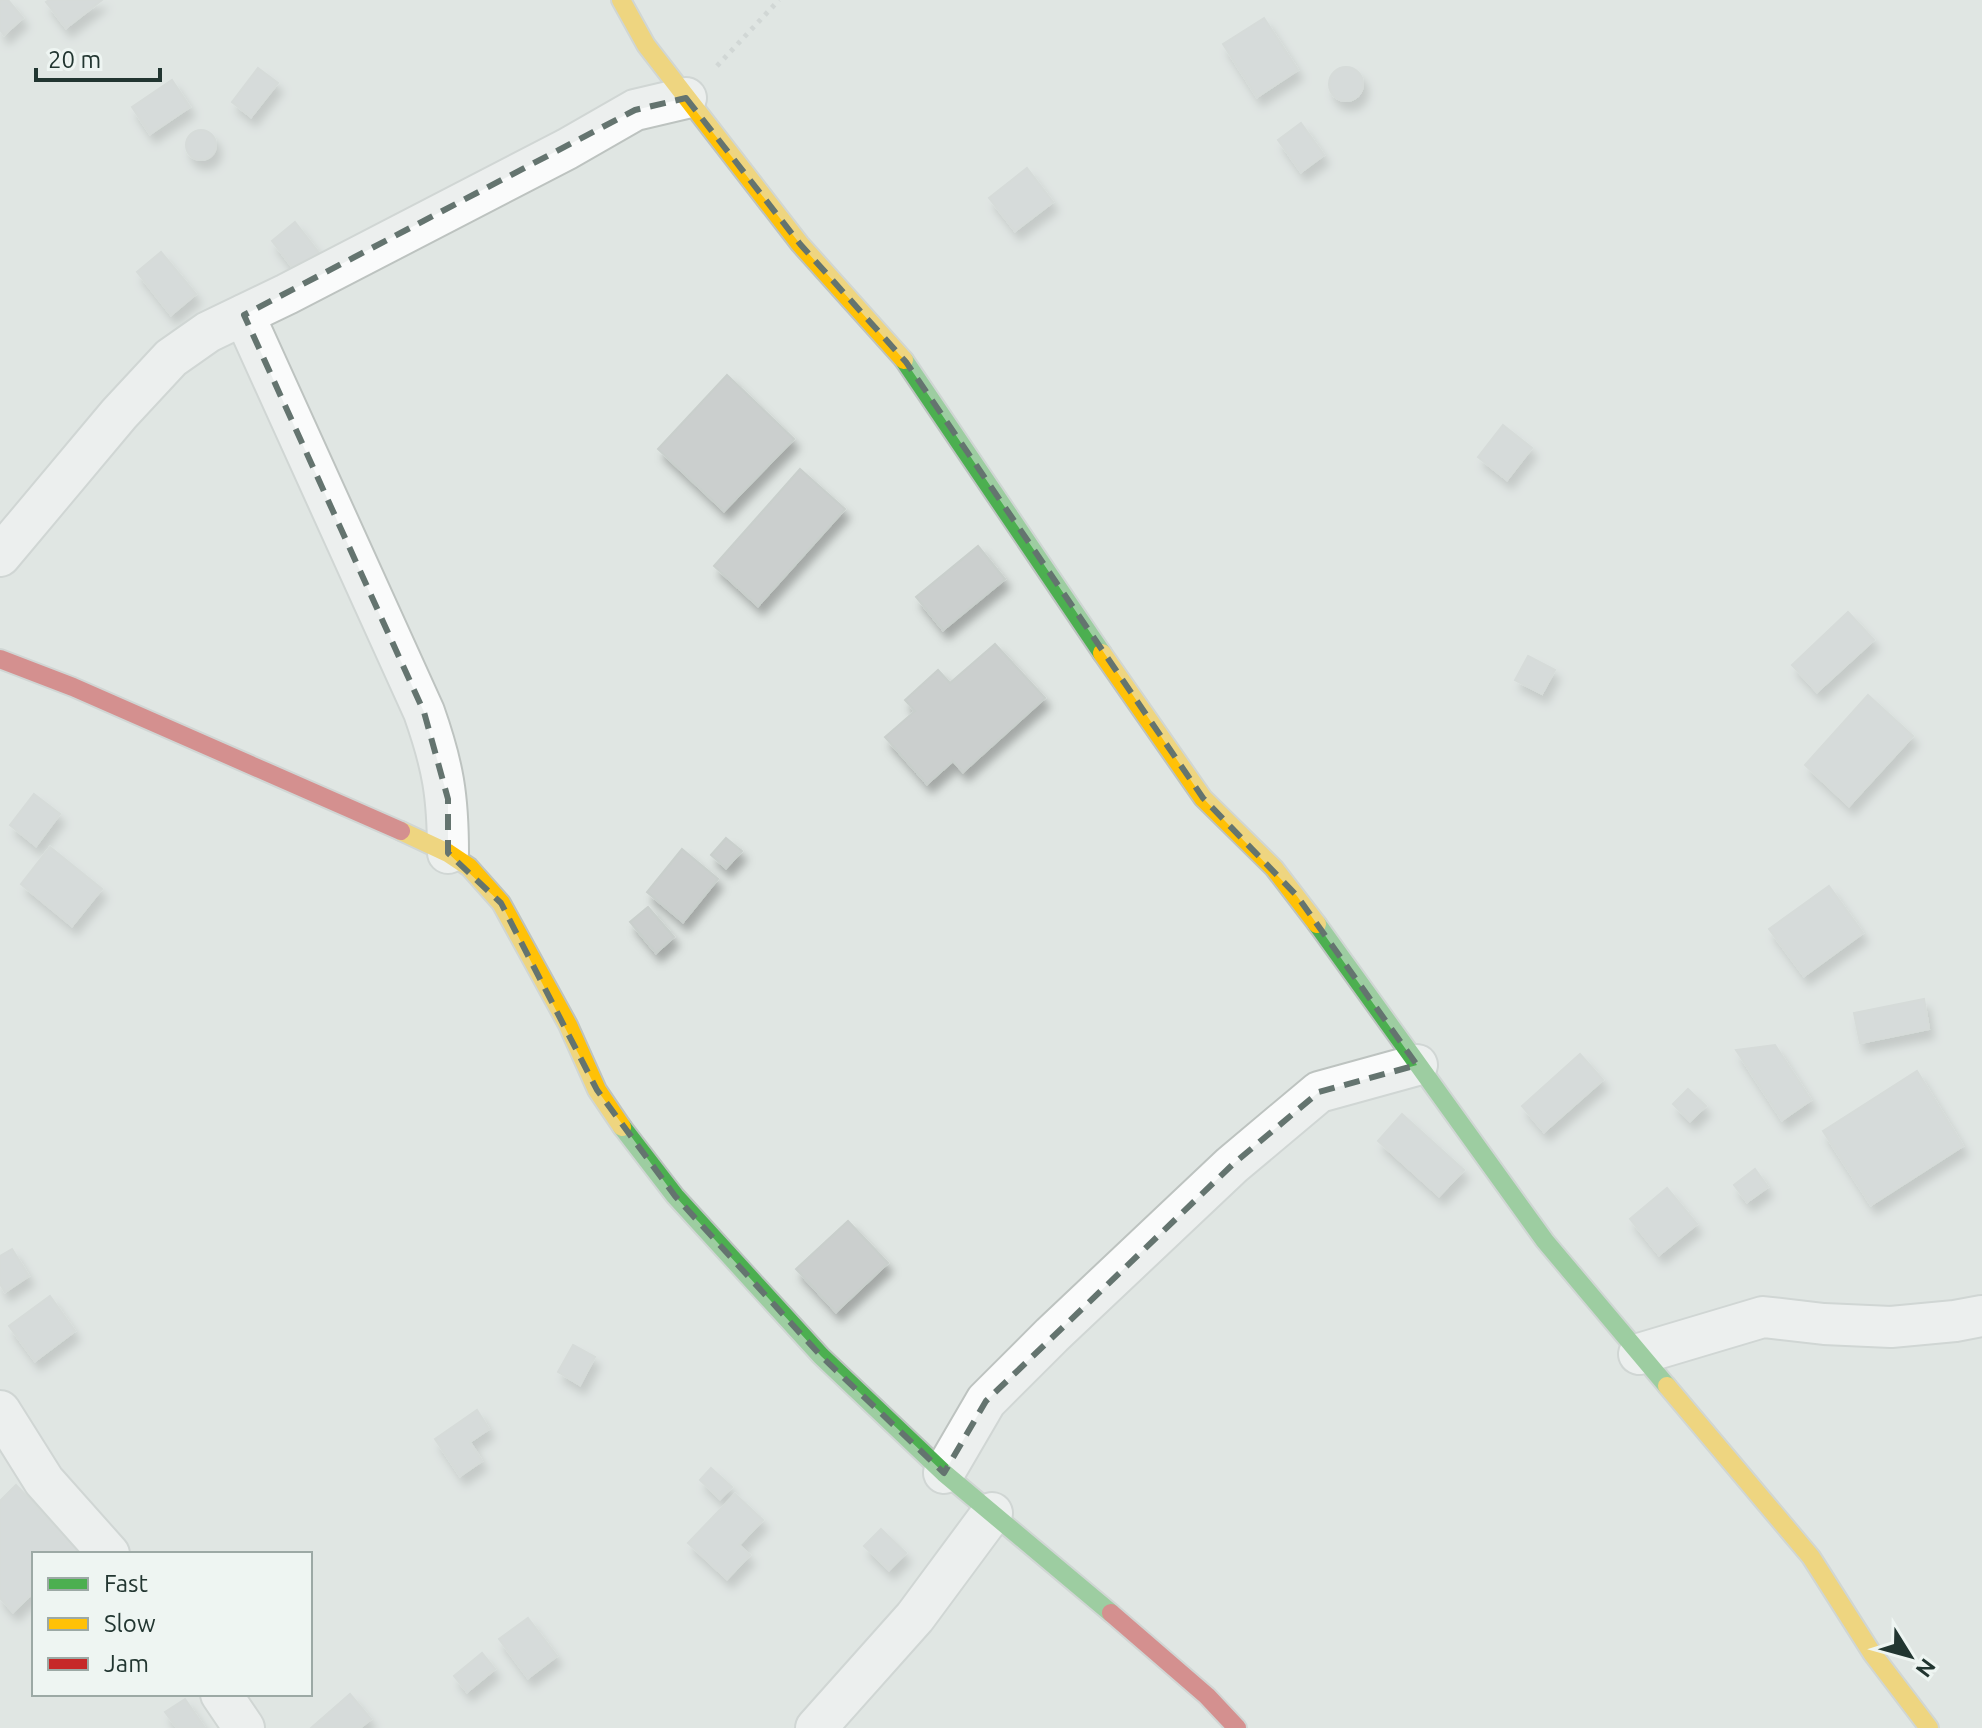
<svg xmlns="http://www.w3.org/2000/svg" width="1982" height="1728" font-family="Ubuntu,sans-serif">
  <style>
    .building { fill: #cbcfce; stroke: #c9cfcc; stroke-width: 2; filter: url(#shadow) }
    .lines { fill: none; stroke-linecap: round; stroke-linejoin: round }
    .street-casing { stroke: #bdc3c0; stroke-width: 44 }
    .fast-casing { stroke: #bdc3c1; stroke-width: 22 }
    .slow-casing { stroke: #bdc3c1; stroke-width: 22 }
    .jam-casing { stroke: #bdc3c1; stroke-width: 22 }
    .path { stroke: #bfc6c4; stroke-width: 5; stroke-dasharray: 4 6; stroke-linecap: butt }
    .street { stroke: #fafbfb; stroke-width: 40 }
    .fast { stroke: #4caf50; stroke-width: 18 }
    .slow { stroke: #ffc107; stroke-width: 18 }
    .jam { stroke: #c62828; stroke-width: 18 }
    .marked { fill: none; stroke: #64746f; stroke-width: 6; stroke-dasharray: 16 10; stroke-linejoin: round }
  </style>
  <defs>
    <filter id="shadow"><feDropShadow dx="5" dy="9" stdDeviation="4" flood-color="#0004"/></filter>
  </defs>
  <rect width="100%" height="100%" fill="#e0e6e3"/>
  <g class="building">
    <path d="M0,0H8L23,18L4,35L0,30Z"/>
    <path d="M49,0H102L66,28L46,2Z"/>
    <path d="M1264,18L1298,70L1257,97L1223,44Z"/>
    <circle cx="1346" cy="84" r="17"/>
    <path d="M258,68L278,83L251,117L232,102Z"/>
    <path d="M172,80L190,107L150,134L132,107Z"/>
    <path d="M1301,123L1324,155L1301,172L1278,140Z"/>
    <circle cx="201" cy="145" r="15"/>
    <path d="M1027,168L1053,202L1015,231L989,198Z"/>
    <path d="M295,222L320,254L296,272L272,241Z"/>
    <path d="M161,252L196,294L171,315L137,272Z"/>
    <path d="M727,375L794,439L724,511L658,449Z"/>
    <path d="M1503,425L1532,448L1507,480L1478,457Z"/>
    <path d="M800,469L845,509L758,606L714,566Z"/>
    <path d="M978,546L1005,579L943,630L916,597Z"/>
    <path d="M1848,612L1874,640L1817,692L1792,665Z"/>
    <path d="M995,644L1045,698L963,772L953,761L927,784L885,737L915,711L905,700L938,670L950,683Z"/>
    <path d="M1528,656L1555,670L1542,694L1515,680Z"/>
    <path d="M1868,695L1913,736L1849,806L1805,765Z"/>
    <path d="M34,794L60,814L36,846L10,825Z"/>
    <path d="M726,838L742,851L726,868L711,855Z"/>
    <path d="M50,847L102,889L72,926L21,884Z"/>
    <path d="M682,849L718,879L683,922L647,892Z"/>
    <path d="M1829,886L1863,933L1804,976L1769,929Z"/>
    <path d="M648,907L674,937L656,953L630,922Z"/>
    <path d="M1924,999L1929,1029L1860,1043L1854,1013Z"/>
    <path d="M1775,1045L1811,1100L1782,1120L1736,1050Z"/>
    <path d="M1580,1054L1603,1080L1544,1132L1522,1106Z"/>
    <path d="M1917,1071L1963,1146L1871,1205L1823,1131Z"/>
    <path d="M1688,1089L1706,1106L1690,1121L1673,1104Z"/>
    <path d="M1402,1114L1464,1170L1439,1196L1378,1141Z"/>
    <path d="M1755,1169L1768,1187L1747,1202L1734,1185Z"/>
    <path d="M1667,1188L1697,1224L1659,1255L1630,1219Z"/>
    <path d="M848,1221L888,1263L836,1312L796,1269Z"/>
    <path d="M12,1249L29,1276L5,1292L0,1284V1256Z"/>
    <path d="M50,1296L75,1331L35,1361L9,1326Z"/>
    <path d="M573,1345L595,1357L580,1385L558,1372Z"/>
    <path d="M477,1410L489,1429L470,1442L482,1461L460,1476L435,1439Z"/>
    <path d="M711,1468L732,1487L720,1499L700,1480Z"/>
    <path d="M16,1485L78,1549L73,1554H34V1592L13,1612L0,1598V1501Z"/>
    <path d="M735,1494L763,1520L739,1545L750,1555L727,1579L688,1543Z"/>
    <path d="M881,1529L906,1553L889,1570L864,1546Z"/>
    <path d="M528,1618L557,1656L528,1678L499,1639Z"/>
    <path d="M482,1653L495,1669L467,1692L454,1676Z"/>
    <path d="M350,1694L371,1719L360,1728H311Z"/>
    <path d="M185,1699L205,1728H177L165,1712Z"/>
  </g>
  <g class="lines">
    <defs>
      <g id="street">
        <path d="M244,315L424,712C443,766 448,796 448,853"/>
        <path d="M0,556L119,414L171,358L208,332L287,294L567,149L635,110L686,98"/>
        <path d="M1639,1354L1763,1317L1824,1324L1891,1327L1955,1321L1982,1316"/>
        <path d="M0,1411L44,1481L109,1554"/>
        <path d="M944,1473L986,1401L1052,1335L1232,1165L1319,1092L1417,1065"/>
        <path d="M221,1694L244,1728"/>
        <path d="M816,1728L915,1617L992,1513"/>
      </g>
      <g id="fast">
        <path d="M904,360L1102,653"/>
        <path d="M1317,924L1545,1241L1667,1386"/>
        <path d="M622,1127L675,1196L821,1356L944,1473L1111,1613"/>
      </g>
      <g id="slow">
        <path d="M621,0L646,45L800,244L904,360"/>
        <path d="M1102,653L1203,798L1274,868L1317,924"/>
        <path d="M401,831L448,853L469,867L501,903L568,1025L597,1090L622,1127"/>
        <path d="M1667,1386L1811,1557L1872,1653L1929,1728"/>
      </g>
      <g id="jam">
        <path d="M0,659L73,687L401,831"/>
        <path d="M1111,1613L1207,1696L1237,1728"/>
      </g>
    </defs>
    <use href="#street" class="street-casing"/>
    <use href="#fast" class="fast-casing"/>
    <use href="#slow" class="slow-casing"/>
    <use href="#jam" class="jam-casing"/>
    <path class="path" d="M717,66L779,0"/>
    <use href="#street" class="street"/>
    <use href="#fast" class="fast"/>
    <use href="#slow" class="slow"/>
    <use href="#jam" class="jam"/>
  </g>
  <path d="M0 0H1982V1728H0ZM686,98L800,244L906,362L1203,798L1297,896L1417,1065L1319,1092L1232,1165L986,1401L944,1473L821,1356L675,1196L597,1090L501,903L448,853V799L424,712L244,315L635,110Z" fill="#e0e6e3" fill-opacity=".55" fill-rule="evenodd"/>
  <path class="marked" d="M686,98L800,244L906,362L1203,798L1297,896L1417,1065L1319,1092L1232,1165L986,1401L944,1473L821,1356L675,1196L597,1090L501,903L448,853V799L424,712L244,315L635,110Z"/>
  <rect x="32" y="1552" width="280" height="144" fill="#eef5f2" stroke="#9ca9a5" stroke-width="2"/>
  <rect x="48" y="1578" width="40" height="12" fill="#4caf50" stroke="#9ca9a5" stroke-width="2"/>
  <text x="104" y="1592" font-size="24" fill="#223631">Fast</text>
  <rect x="48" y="1618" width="40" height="12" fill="#ffc107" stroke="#9ca9a5" stroke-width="2"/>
  <text x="104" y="1632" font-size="24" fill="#223631">Slow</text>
  <rect x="48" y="1658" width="40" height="12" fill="#c62828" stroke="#9ca9a5" stroke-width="2"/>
  <text x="104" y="1672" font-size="24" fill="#223631">Jam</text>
  <g transform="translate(1910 1656) rotate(127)" stroke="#eef5f2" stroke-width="6" paint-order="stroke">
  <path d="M0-6L14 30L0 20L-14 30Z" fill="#223631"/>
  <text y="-12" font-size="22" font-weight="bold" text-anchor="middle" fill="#223631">N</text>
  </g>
  <path d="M36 68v12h124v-12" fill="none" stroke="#223631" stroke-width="4"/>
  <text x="48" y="68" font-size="24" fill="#223631" stroke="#eef5f2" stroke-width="6" paint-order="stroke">20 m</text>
</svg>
